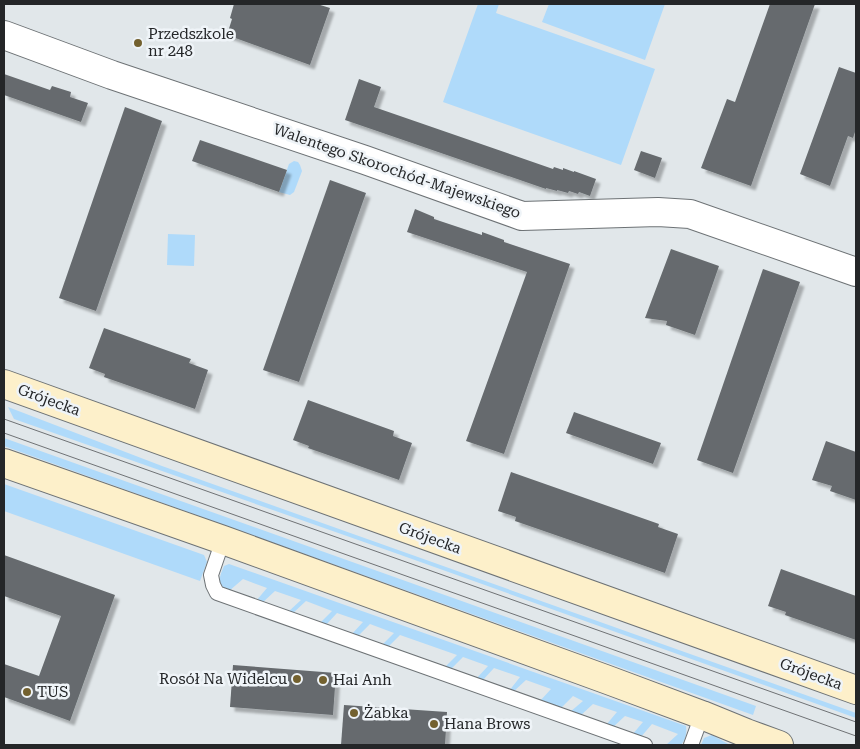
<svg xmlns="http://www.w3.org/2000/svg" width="860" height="749" font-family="'Roboto Serif',serif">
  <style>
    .green { fill: #afdafa }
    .building { fill: #666b6e; filter: url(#shadow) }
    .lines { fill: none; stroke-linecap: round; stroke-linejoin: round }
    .lane-casing { stroke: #6d7275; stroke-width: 16 }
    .street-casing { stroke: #6d7275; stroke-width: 30 }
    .secondary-casing { stroke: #6d7275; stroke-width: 30 }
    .lane { stroke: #fff; stroke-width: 14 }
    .street { stroke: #fff; stroke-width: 28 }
    .secondary { stroke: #fdf0ca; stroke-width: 28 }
    .tram { stroke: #6f7275; stroke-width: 1 }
    .poi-dot { fill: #73612f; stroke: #eff4f8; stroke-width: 2 }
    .labels { text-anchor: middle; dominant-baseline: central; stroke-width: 5; stroke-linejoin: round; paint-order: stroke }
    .poi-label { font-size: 15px; fill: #242628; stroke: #eff4f8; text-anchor: start }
    .street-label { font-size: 15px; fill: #242628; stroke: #eff4f8 }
  </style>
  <defs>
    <filter id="shadow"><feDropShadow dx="4.5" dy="4.5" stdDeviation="1" flood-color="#0004"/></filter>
  </defs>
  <rect width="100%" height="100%" fill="#e1e7ea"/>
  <g class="green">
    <path d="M478,4H499L496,13L655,69L621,165L443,102Z"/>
    <path d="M549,4H665L645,60L542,22Z"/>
    <path d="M294,161L298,162L300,165L302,171L294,192L290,195L279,192L289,164Z"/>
    <path d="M168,234L195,235L194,266L167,265Z"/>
    <path d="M8,407L162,466L856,713V718L398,554L14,419Z"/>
    <path d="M4,438L756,706L753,715L4,446Z"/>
    <path d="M4,484L204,555L207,562L200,581L4,511Z"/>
    <path d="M229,564L686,726C687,733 686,739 681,745H666L678,734L652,724L640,738L632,735L643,722L625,716L612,728L606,725L617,712L593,704L580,716L570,712L583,701L573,696L560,709L540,701L551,689L526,680L513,692L509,691L520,677L494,668L482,681L476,679L488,666L463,657L451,669L445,667L457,655L400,635L388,647L382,645L394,633L370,624L357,637L351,635L363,622L337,613L325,626L320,623L332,611L306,601L292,614L288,612L301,600L275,591L262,603L256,601L267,588L243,579L229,591C216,584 219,578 224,566Z"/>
    <path d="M712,735L730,745H701L704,738Z"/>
  </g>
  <g class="building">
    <path d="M234,4H317L330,8L310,65L227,35L232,19L230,18Z"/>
    <path d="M770,4H815L751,186L701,168L727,99L735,102Z"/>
    <path d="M839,67L856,73V129L853,138L848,136L830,186L800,174Z"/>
    <path d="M4,74L50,90L52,86L71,92L70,97L88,103L81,122L4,95Z"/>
    <path d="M359,79L381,87L374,107L553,169L554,167L563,170V168L574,172V171L596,179L590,196L579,192L578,194L569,191L568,193L557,190V191L546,188V189L345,120Z"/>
    <path d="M125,107L162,121L96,311L59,298Z"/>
    <path d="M200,140L287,170L279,192L192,161Z"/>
    <path d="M641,151L662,158L655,178L634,170Z"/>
    <path d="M330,180L366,193L299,382L263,370Z"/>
    <path d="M415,209L434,217V219L482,235V232L504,240V242L570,264L504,454L466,441L527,272L407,232Z"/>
    <path d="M671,249L719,266L695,335L666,325L667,321L645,318Z"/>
    <path d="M763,269L800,282L733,473L697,460Z"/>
    <path d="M104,328L191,359L189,363L208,370L195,409L104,377L105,374L89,368Z"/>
    <path d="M308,400L394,431L393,436L412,443L399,480L308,448L309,446L293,440Z"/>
    <path d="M574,412L661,443L653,464L566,433Z"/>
    <path d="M826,441L856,452V500L830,491L832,486L812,480Z"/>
    <path d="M511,472L659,524L658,527L678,534L665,573L515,521L516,517L498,511Z"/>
    <path d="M4,555L115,595L70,721L4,697V664L39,676L61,616L4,596Z"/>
    <path d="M781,569L856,596V640L785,615L786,612L768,606Z"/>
    <path d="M233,665L336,673L333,715L230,707Z"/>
    <path d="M344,705L447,712L445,745H341Z"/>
  </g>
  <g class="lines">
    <defs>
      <g id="lane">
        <path d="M223,540L211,575L213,585L217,593L645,745"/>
        <path d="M691,745L702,715"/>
      </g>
      <path id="street" d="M4,35L112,75L365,160L522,216L658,212L690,214L856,272"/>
      <g id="secondary">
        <path d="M4,384L856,690"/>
        <path d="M4,463L223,540L608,680L702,715L746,733L779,745"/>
      </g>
    </defs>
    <use href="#lane" class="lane-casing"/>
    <use href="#street" class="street-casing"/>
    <use href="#secondary" class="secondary-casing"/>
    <use href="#lane" class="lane"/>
    <use href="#street" class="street"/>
    <use href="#secondary" class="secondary"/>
    <g class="tram">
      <path d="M4,419L856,722"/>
      <path d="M4,433L856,736"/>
    </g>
  </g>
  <g class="poi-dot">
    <circle cx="138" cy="43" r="5"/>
    <circle cx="297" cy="679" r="5"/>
    <circle cx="323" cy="680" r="5"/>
    <circle cx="27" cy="692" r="5"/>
    <circle cx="354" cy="713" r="5"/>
    <circle cx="434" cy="724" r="5"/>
  </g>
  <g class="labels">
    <g class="poi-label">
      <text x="148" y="34">Przedszkole<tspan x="148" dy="17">nr 248</tspan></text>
      <text x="287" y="679" text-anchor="end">Rosół Na Widelcu</text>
      <text x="333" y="680">Hai Anh</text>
      <text x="37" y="692">TUS</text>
      <text x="364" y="713">Żabka</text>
      <text x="444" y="724">Hana Brows</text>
    </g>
    <g class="street-label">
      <text transform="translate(397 171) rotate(19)">Walentego Skorochód-Majewskiego</text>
      <text transform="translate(49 400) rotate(20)">Grójecka</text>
      <text transform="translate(430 538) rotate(20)">Grójecka</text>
      <text transform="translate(811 674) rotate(20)">Grójecka</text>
    </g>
  </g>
  <rect width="860" height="749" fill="none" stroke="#242628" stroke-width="10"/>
</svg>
